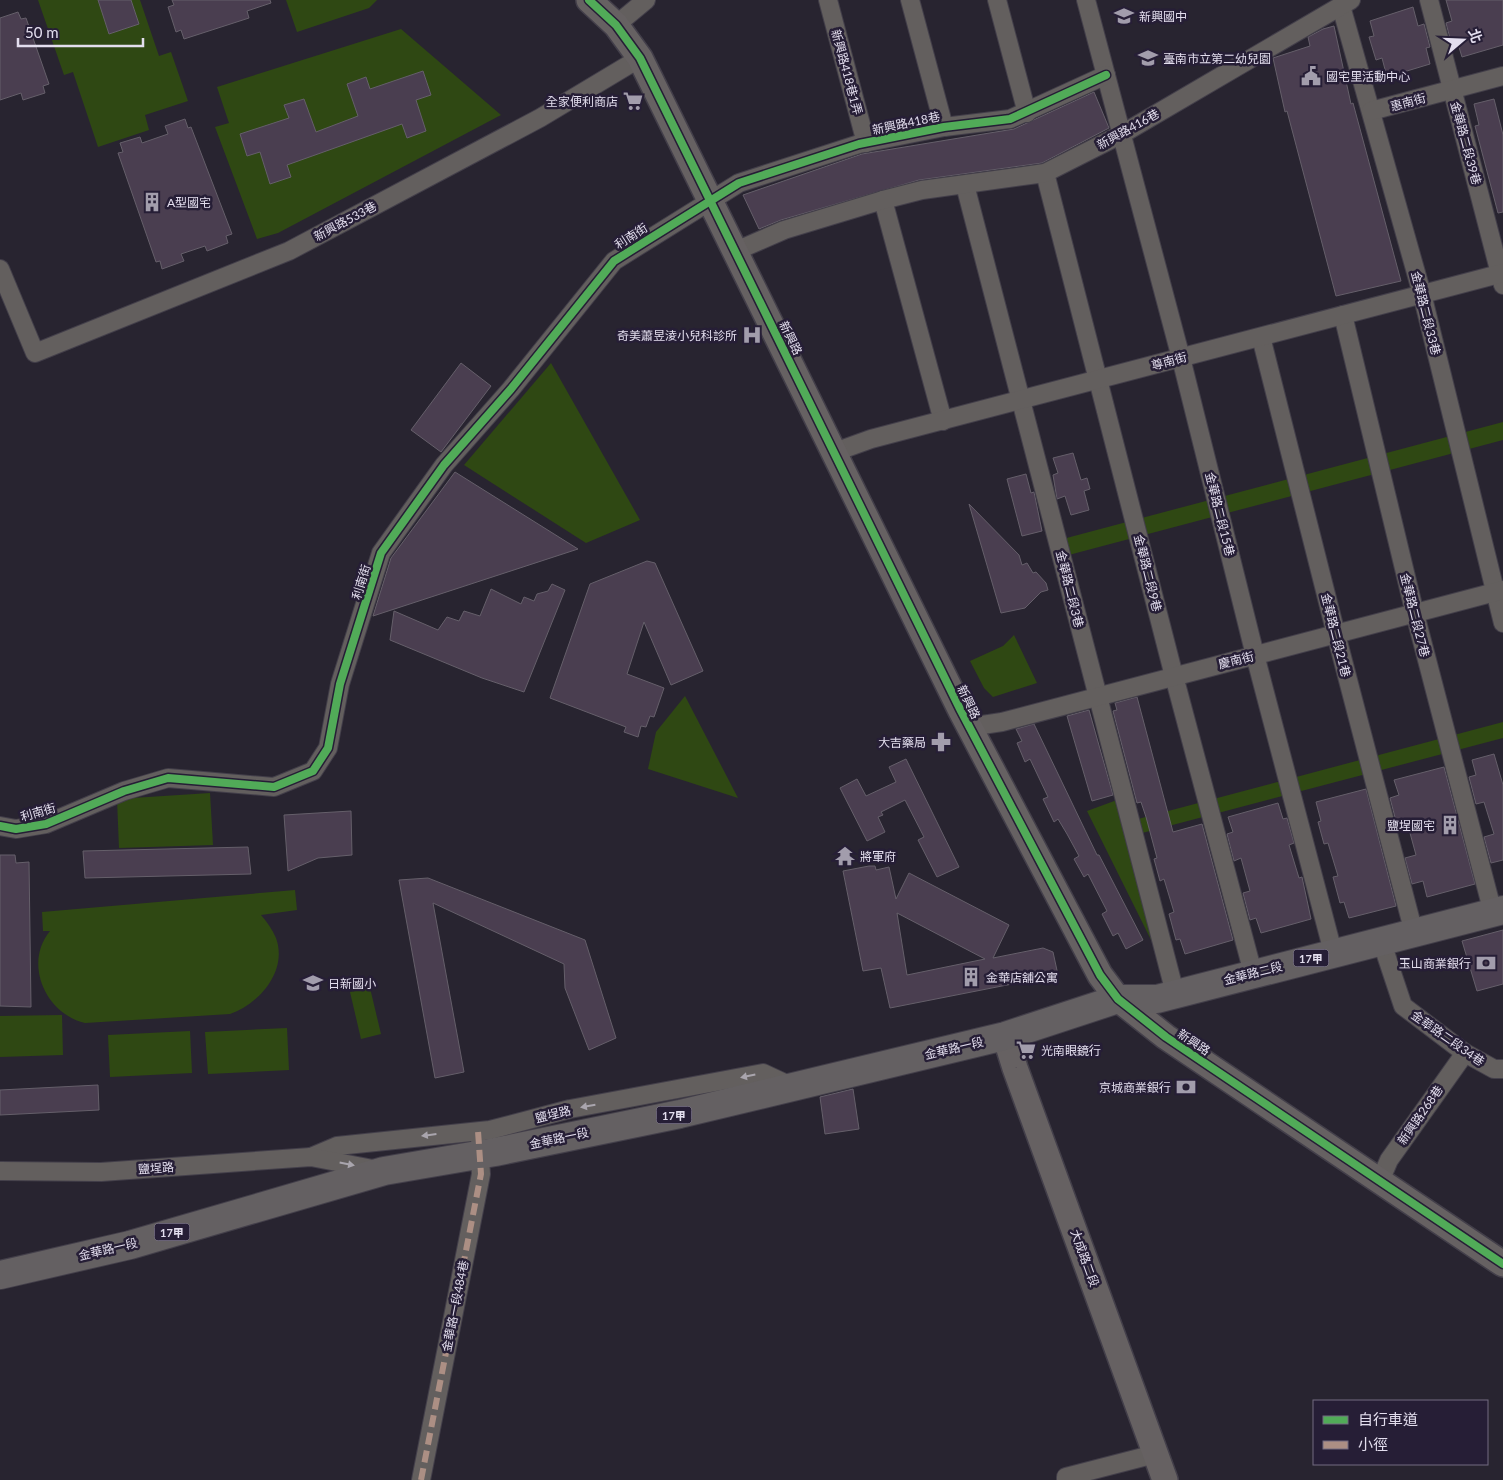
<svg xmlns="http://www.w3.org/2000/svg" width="1503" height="1480" font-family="Lato,'Noto Sans TC',sans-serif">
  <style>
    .green { fill: #2f4813 }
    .building { fill: #4a3e50; stroke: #655f6a; fill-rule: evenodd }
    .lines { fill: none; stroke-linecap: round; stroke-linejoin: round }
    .street-casing { stroke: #433f4a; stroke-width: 20 }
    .secondary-casing { stroke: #433f4a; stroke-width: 28 }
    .primary-casing { stroke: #433f4a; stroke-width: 30 }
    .street { stroke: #635f5e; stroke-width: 18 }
    .secondary { stroke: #666162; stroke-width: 25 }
    .primary { stroke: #646062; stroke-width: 28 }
    .quiet { stroke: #ac8f84; stroke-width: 6; stroke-dasharray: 12 6; stroke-linecap: butt }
    .cycleway-casing { stroke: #261e36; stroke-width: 11 }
    .cycleway { stroke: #51ab58; stroke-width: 8 }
    .oneway { fill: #a9a5ad }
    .labels { text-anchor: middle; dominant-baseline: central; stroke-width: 5; stroke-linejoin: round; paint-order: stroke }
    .shield { fill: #261e36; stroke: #aaa4b7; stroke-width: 1 }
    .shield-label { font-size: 11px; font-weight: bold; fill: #e3deee }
    .poi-label { font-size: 12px; fill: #e3deee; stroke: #261e36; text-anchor: start }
    .street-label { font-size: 12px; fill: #e3deee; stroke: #261e36 }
  </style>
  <rect width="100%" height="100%" fill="#282430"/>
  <g class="green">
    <path d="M38,0H140L159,56L171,52L188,101L145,115L149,130L98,147L73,72L64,75Z"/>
    <path d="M286,0H377L369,8L297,32Z"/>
    <path d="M401,29L501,115L278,233L257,239L215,127L229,123L217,87Z"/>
    <path d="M551,363L640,520L586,543L464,465Z"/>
    <path d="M1503,422V440L1065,556L1059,540Z"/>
    <path d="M1014,635L1037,683L993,697L984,688L970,661L1003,646Z"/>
    <path d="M685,696L738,798L648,769L656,732Z"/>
    <path d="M1503,722V738L1127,837L1156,950L1087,811L1117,800L1123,823Z"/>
    <path d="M210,793L213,845L119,848L117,799Z"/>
    <path d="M295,890L297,910L261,915C267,922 272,929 276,938C288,971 259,1004 230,1014L85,1023C46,1014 23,964 50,931H43L42,912Z"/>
    <path d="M370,988L381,1034L361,1039L350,992Z"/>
    <path d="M62,1015L63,1055L0,1057V1016Z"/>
    <path d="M287,1028L289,1070L208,1074L205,1032Z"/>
    <path d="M190,1031L192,1073L110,1077L108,1035Z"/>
  </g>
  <g class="building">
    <path d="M98,0H131L139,24L109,34Z"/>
    <path d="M172,0H270L271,3L247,11L249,18L184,39L181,30L176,32L168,7L174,5Z"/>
    <path d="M1446,0H1503V45L1462,57L1458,44L1454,45L1451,42L1446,23L1452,21Z"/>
    <path d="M1413,7L1418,26L1424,24L1430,47L1426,48L1430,64L1387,77L1382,58L1376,60L1369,37L1374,36L1370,21Z"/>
    <path d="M18,12L21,19L26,18L49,84L43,86L45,93L23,100L21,93L0,100V18Z"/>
    <path d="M1334,26L1351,104L1353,103L1401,281L1336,296L1287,111L1285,112L1273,58L1310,46L1308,37L1323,29Z"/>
    <path d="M423,71L431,95L416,100L426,131L407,138L402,124L287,165L291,177L270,184L260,152L247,156L240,134L289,118L284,105L304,99L316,132L358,116L347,84L366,77L370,89Z"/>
    <path d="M1094,92L1109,128L1042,163L919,180L781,220L759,229L743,195L862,154L1014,129Z"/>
    <path d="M1494,99L1503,135V212L1498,213L1475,126L1479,125L1474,104Z"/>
    <path d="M185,119L188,128L191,127L232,234L226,236L228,243L207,251L205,246L181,254L184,261L162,269L160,261L156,262L118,153L123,152L120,143L140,137L142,143L168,134L165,126Z"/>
    <path d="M461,363L491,386L441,452L411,430Z"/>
    <path d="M1073,453L1081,480L1087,478L1090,489L1084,491L1089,510L1071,515L1065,496L1057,499L1053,475L1058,473L1053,458Z"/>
    <path d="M455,472L578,549L373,616L391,558Z"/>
    <path d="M1026,474L1031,493L1034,492L1042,531L1022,536L1007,479Z"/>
    <path d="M969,504L1019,555L1022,565L1027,563L1033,573L1036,572L1046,583L1048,590L1041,592L1025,608L1001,613Z"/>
    <path d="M647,561L655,563L703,671L671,685L644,622L627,674L664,688L654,717L650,716L646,727L641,726L638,737L624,732L626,727L550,698L590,584Z"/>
    <path d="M552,584L565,590L524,692L482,678L390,640L394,611L438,630L447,617L459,621L464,611L480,616L491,589L521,604L524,597L534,601L537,594L548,591Z"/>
    <path d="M1137,697L1173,832L1202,824L1233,940L1185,954L1180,939L1176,940L1169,914L1174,912L1164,879L1160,881L1154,859L1157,858L1146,817L1141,802L1137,803L1113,711L1117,710L1115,703Z"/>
    <path d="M1089,710L1113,795L1092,801L1067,716Z"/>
    <path d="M1034,724L1097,855H1099L1143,940L1126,949L1118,933L1113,936L1102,914L1107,911L1088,874L1084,877L1074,859L1079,856L1067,834L1058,819L1054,822L1043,799L1048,797L1030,759L1025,762L1017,743L1022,741L1016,729Z"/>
    <path d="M1494,754L1503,785V860L1491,863L1484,837L1494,834L1484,802L1476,804L1469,777L1476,775L1472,760Z"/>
    <path d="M906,759L959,867L937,877L918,840L924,837L905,800L881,812L883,815L878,817L885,832L867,841L840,788L857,779L866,796L896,782L889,767Z"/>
    <path d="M1444,767L1475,884L1427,897L1423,881L1412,884L1405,858L1416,855L1407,822L1397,825L1390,798L1399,795L1394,780Z"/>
    <path d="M1366,789L1396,906L1349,918L1344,902L1340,903L1333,877L1338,876L1328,843L1324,844L1318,822L1321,821L1316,802Z"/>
    <path d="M1278,803L1283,819L1287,818L1294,843L1289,845L1299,878L1302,877L1311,919L1261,933L1256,918L1250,920L1243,893L1250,891L1241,858L1234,861L1227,834L1233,832L1228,817Z"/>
    <path d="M351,811L352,855L318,858L288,871L284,815Z"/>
    <path d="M248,847L251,874L85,878L83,851Z"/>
    <path d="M0,855H15L16,863L29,862L31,1007L0,1006Z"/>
    <path d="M869,866H875L876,870L889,867L896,899L909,873L1009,925L993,958L1043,948L1053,952L1058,975L890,1008L881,968L863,971L843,871ZM897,913L899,914L985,959L907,975Z"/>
    <path d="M428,878L585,940L616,1038L589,1050L565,988L564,964L433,903L464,1072L435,1078L399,880Z"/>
    <path d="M1503,930V984L1477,991L1462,941Z"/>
    <path d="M98,1085L99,1110L0,1115V1090Z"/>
    <path d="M853,1089L859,1129L825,1134L820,1097Z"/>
  </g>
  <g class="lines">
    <defs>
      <g id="street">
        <path d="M828,0L866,143"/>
        <path d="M910,0L944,127"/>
        <path d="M997,0L1027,113"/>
        <path d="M1086,0L1181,358L1255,655L1333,952"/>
        <path d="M1429,0L1503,285"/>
        <path d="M1341,6L1422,294L1503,623"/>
        <path d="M616,25L646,0"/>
        <path d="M1371,111L1503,76"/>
        <path d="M1045,173L1174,676L1253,973"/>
        <path d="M965,185L1175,993"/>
        <path d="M883,200L943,421"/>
        <path d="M736,251L784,230L883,200L922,190L1045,173L1122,134L1351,0"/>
        <path d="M0,269L35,353L289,251L540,118L640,58"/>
        <path d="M1343,315L1415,614L1493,913"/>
        <path d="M1261,337L1336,634L1414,933"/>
        <path d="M835,452L871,439L1503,273"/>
        <path d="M969,727L1002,722L1503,590"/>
        <path d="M0,826L16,829L46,824L124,791L168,778L274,787L313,771L328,748L340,684L381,553L444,465L511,389L614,261L739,183L859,144L944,127L1010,119L1106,75"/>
        <path d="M1381,940L1403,1006L1465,1053L1494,1069H1503"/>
        <path d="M311,1157L337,1146L490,1130L570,1109L763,1073L793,1087"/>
        <path d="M0,1171L101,1172L311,1157L378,1170"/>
        <path d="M1380,1181L1389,1160L1465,1053"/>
        <path d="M421,1480L481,1174L479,1146"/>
        <path d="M1066,1480V1477L1155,1454"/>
      </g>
      <g id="secondary">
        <path d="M589,0L616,25L640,58L961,711L1100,975L1118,999L1166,1037L1503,1264"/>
        <path d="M1005,1036L1015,1068L1165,1480"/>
      </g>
      <path id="primary" d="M0,1275L130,1245L384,1171L495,1152L680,1114L1005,1036L1118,999H1157L1503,910"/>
    </defs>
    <use href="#street" class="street-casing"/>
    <use href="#secondary" class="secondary-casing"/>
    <use href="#primary" class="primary-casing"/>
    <use href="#street" class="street"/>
    <use href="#secondary" class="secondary"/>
    <use href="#primary" class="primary"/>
    <path class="quiet" d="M421,1480L481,1174L478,1131"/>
    <defs>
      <g id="cycleway">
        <path d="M589,0L616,25L640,58L961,711L1100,975L1118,999L1166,1037L1503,1264"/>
        <path d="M0,826L16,829L46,824L124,791L168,778L274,787L313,771L328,748L340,684L381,553L444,465L511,389L614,261L739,183L859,144L944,127L1010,119L1106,75"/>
      </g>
    </defs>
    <use href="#cycleway" class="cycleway-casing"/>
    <use href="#cycleway" class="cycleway"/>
  </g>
  <defs><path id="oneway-solid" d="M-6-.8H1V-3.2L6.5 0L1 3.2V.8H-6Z" transform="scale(1.25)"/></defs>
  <g class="oneway">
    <use href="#oneway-solid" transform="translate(748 1076) rotate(168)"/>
    <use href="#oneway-solid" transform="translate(588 1106) rotate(170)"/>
    <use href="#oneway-solid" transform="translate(429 1135) rotate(173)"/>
    <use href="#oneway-solid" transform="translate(347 1164) rotate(11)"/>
  </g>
  <defs>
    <symbol id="school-bare" viewBox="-9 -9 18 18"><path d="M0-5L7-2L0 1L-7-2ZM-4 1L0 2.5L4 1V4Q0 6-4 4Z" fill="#a29dac" stroke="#261e36" stroke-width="2.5" paint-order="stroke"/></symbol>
    <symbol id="civic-bare" viewBox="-9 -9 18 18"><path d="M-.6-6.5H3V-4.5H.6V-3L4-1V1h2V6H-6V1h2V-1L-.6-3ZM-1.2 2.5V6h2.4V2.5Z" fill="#a29dac" stroke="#261e36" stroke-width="2.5" paint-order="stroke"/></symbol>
    <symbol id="supermarket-bare" viewBox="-9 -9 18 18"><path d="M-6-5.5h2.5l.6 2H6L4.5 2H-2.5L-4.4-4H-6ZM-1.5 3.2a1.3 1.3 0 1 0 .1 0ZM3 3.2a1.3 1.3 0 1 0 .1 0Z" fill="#a29dac" stroke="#261e36" stroke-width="2.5" paint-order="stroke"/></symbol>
    <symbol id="building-bare" viewBox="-9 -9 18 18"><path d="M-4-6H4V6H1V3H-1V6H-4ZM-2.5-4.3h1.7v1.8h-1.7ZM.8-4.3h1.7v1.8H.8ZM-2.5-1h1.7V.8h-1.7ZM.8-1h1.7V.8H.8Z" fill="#a29dac" stroke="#261e36" stroke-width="2.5" paint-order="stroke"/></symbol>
    <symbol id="hospital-bare" viewBox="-9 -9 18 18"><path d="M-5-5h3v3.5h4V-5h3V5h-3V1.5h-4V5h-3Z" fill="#a29dac" stroke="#261e36" stroke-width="2.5" paint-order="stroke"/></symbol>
    <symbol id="pharmacy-bare" viewBox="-9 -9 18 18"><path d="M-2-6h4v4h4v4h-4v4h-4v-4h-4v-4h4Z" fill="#a29dac" stroke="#261e36" stroke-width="2.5" paint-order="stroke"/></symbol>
    <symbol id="temple-bare" viewBox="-9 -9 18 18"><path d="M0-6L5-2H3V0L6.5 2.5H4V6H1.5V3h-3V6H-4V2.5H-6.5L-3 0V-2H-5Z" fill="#a29dac" stroke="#261e36" stroke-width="2.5" paint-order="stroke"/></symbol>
    <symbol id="bank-bare" viewBox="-9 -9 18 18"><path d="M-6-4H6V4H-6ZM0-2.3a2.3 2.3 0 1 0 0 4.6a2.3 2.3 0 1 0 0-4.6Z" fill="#a29dac" stroke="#261e36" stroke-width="2.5" paint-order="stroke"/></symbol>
  </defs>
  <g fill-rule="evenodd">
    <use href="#school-bare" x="1110" y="2" width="28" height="28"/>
    <use href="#school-bare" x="1134" y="44" width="28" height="28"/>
    <use href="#civic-bare" x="1297" y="62" width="28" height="28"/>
    <use href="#supermarket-bare" x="619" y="87" width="28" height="28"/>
    <use href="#building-bare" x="138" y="188" width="28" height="28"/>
    <use href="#hospital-bare" x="738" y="321" width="28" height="28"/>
    <use href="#pharmacy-bare" x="927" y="728" width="28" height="28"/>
    <use href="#building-bare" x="1436" y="811" width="28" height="28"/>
    <use href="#temple-bare" x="831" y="842" width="28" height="28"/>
    <use href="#bank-bare" x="1472" y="949" width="28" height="28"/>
    <use href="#building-bare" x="957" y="963" width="28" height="28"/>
    <use href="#school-bare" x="299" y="969" width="28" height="28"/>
    <use href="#supermarket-bare" x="1012" y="1036" width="28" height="28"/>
    <use href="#bank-bare" x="1172" y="1073" width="28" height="28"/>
  </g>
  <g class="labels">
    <g class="shield">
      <rect x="1293.5" y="949.5" width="35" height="17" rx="4"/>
      <rect x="656.5" y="1106.5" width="35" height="17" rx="4"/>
      <rect x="154.5" y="1223.5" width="35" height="17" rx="4"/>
    </g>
    <g class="shield-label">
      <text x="1311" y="958">17甲</text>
      <text x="674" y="1115">17甲</text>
      <text x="172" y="1232">17甲</text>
    </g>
    <g class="poi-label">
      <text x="1139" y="16">新興國中</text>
      <text x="1163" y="58">臺南市立第二幼兒園</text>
      <text x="1326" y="76">國宅里活動中心</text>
      <text x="618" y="101" text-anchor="end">全家便利商店</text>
      <text x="167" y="202">A型國宅</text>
      <text x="737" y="335" text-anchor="end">奇美蕭昱淩小兒科診所</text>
      <text x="926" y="742" text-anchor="end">大吉藥局</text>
      <text x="1435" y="825" text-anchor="end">鹽埕國宅</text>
      <text x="860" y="856">將軍府</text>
      <text x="1471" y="963" text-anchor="end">玉山商業銀行</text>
      <text x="986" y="977">金華店舖公寓</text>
      <text x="328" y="983">日新國小</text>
      <text x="1041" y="1050">光南眼鏡行</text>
      <text x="1171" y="1087" text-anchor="end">京城商業銀行</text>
    </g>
    <g class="street-label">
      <text transform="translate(847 72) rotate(75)">新興路418巷1弄</text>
      <text transform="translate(1408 102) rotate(-15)">惠南街</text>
      <text transform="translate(906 123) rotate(-12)">新興路418巷</text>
      <text transform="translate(1128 129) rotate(-29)">新興路416巷</text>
      <text transform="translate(1466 143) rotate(75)">金華路二段39巷</text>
      <text transform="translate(345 221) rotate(-28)">新興路533巷</text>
      <text transform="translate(631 236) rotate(-33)">利南街</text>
      <text transform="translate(1426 313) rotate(76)">金華路二段33巷</text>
      <text transform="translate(791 338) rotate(64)">新興路</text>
      <text transform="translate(1169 361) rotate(-15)">尊南街</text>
      <text transform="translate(1220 514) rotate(76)">金華路二段15巷</text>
      <text transform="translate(1148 573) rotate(76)">金華路二段9巷</text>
      <text transform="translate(361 582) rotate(-73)">利南街</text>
      <text transform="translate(1070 589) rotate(76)">金華路二段3巷</text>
      <text transform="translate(1415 615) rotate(76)">金華路二段27巷</text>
      <text transform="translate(1336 635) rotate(76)">金華路二段21巷</text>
      <text transform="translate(1236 660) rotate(-14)">慶南街</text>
      <text transform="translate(969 702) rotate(64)">新興路</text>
      <text transform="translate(38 812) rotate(-16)">利南街</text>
      <text transform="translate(1253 973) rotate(-14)">金華路二段</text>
      <text transform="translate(1448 1038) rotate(35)">金華路二段34巷</text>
      <text transform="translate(1194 1042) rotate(34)">新興路</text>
      <text transform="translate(954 1048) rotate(-13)">金華路一段</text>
      <text transform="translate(553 1114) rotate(-14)">鹽埕路</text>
      <text transform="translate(1420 1115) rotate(-55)">新興路268巷</text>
      <text transform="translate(559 1138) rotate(-12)">金華路一段</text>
      <text transform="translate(156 1168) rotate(-4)">鹽埕路</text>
      <text transform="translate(108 1249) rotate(-13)">金華路一段</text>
      <text transform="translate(1085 1258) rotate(70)">大成路二段</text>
      <text transform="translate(455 1306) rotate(-79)">金華路一段484巷</text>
    </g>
  </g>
  <rect x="1313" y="1400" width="175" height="65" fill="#261e36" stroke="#726b80"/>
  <rect x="1323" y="1416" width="25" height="8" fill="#51ab58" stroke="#726b80"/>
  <text x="1358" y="1425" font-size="15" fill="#e3deee">自行車道</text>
  <rect x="1323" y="1441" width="25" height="8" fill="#ac8f84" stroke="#726b80"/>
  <text x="1358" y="1450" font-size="15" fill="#e3deee">小徑</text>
  <g transform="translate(1463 40) rotate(71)" stroke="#261e36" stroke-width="4" paint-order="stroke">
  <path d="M0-4L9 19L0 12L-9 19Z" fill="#e3deee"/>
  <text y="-8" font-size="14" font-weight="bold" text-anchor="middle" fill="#e3deee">北</text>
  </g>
  <path d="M18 38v8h125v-8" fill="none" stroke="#e3deee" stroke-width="2.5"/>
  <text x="25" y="38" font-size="15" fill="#e3deee" stroke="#261e36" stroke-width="4" paint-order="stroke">50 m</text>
</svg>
